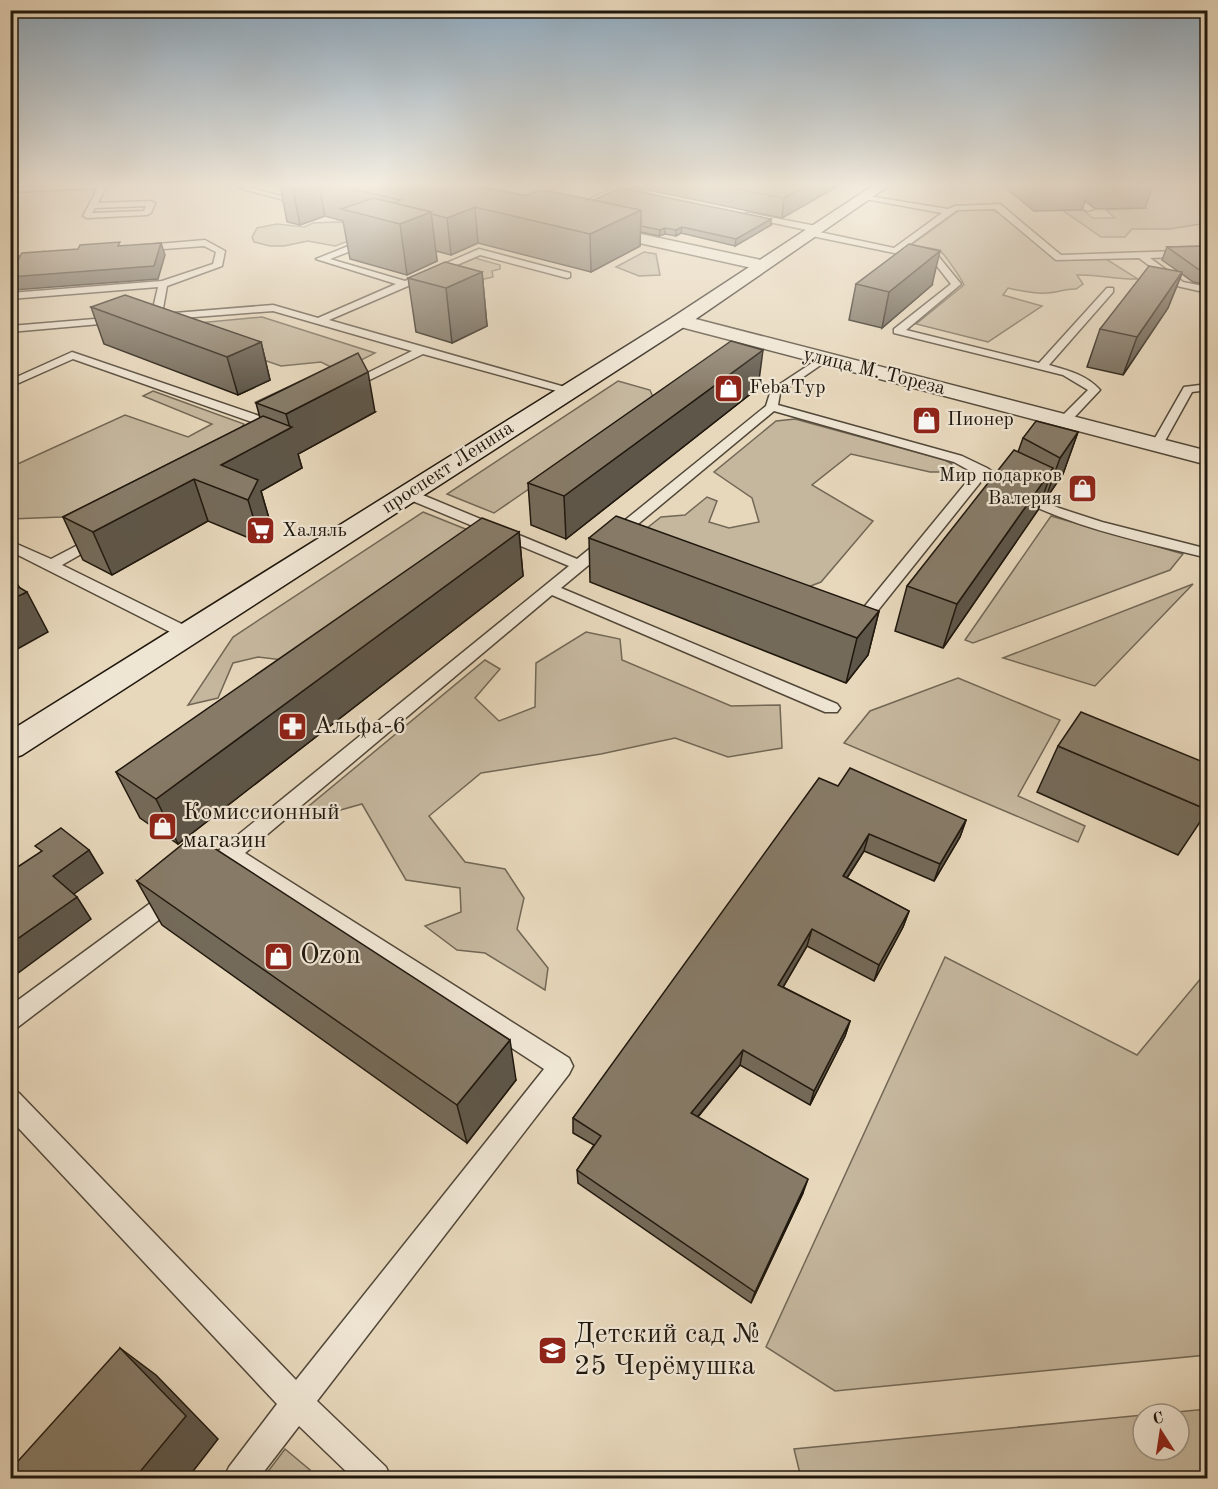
<svg xmlns="http://www.w3.org/2000/svg" width="1218" height="1489" font-family="'Old Standard TT',serif">
  <style>
    .green { fill: #c5b79e; stroke: #726856; stroke-width: 1.5 }
    .lines { fill: none; stroke-linecap: round; stroke-linejoin: round }
    .service-casing { stroke: #524839; stroke-width: 3 }
    .tertiary-casing { stroke: #524839; stroke-width: 3 }
    .secondary-casing { stroke: #20180e; stroke-width: 3 }
    .service { fill: #efe5d3; fill-rule: evenodd }
    .tertiary { fill: #efe5d3; fill-rule: evenodd }
    .secondary { fill: #efe5d3; fill-rule: evenodd }
    .wall { fill: #746a59; stroke: #20180e; stroke-width: 1.5 }
    .shaded-wall { fill: #5e5649; stroke: #20180e; stroke-width: 1.5 }
    .building { fill: #877b68; stroke: #20180e; stroke-width: 1.5 }
    .labels { text-anchor: middle; dominant-baseline: central; stroke-width: 4.5; stroke-linejoin: round; paint-order: stroke }
    .far-street-label { font-size: 20px; fill: #20180e; stroke: #efe5d3 }
    .far-poi-label { font-size: 20px; fill: #20180e; stroke: #efe5d3; text-anchor: start }
    .poi-label { font-size: 24px; fill: #20180e; stroke: #efe5d3; text-anchor: start }
    .near-poi-label { font-size: 28px; fill: #20180e; stroke: #efe5d3; text-anchor: start }
  </style>
  <rect width="100%" height="100%" fill="#e7d7bb"/>
  <filter id="stains"><feTurbulence type="fractalNoise" baseFrequency=".00333" numOctaves="4"/><feColorMatrix values="0 0 0 0 .2 0 0 0 0 .09 0 0 0 0 .02 0 0 0 .5 -.17"/></filter>
  <radialGradient id="worn" r=".72"><stop offset=".6" stop-color="#630" stop-opacity="0"/><stop offset="1" stop-color="#630" stop-opacity=".3"/></radialGradient>
  <g class="green">
    <path d="M492,185H566L568,186L516,197L479,191L482,187Z"/>
    <path d="M1112,185H1207V223L1169,229H1132L1125,237H1101L1035,191L1055,188L1093,218H1115L1106,210L1147,208Z"/>
    <path d="M988,208L1001,214L1055,260L1106,259L1138,279C1117,280 1098,274 1077,275L1083,284L1076,289C1066,288 1058,293 1047,293C1034,294 1021,291 1008,288L1003,295L1042,306L988,342L916,324L964,285C961,278 944,253 939,250C931,247 920,248 911,245L961,209Z"/>
    <path d="M336,222L354,223L365,235L335,246L308,241L284,246H270L254,242L252,237L257,228L277,224L304,227L313,223Z"/>
    <path d="M644,252L656,254L660,275L639,276L616,267Z"/>
    <path d="M475,258L500,265V269L492,271L493,277L463,284L431,277Z"/>
    <path d="M262,317L375,353L271,407L256,402L331,367L321,362L281,366L166,326Z"/>
    <path d="M618,381L650,390L655,402L494,513L447,494Z"/>
    <path d="M153,391L244,424L226,450L187,459L62,517L11,519V467L125,415L188,437L212,424L143,396Z"/>
    <path d="M795,419L945,460L952,464L947,472H930L851,454L812,485L873,521L821,582L790,594L642,532L661,517L685,515L707,497L717,501L709,522L729,528L759,522L752,498L714,472L776,421Z"/>
    <path d="M423,512L468,530L283,660L258,657L233,663L218,698L188,705L233,637Z"/>
    <path d="M1051,516L1183,554L1170,570L973,643L965,640Z"/>
    <path d="M1193,584L1095,686L1003,658Z"/>
    <path d="M586,632L620,639L622,660L731,706L780,705L782,748L728,757L675,738L601,754L481,773L429,816L465,862L505,869L524,898L517,929L548,968L545,990L485,953L457,950L425,926L461,912L460,888L406,880L362,804L305,820L298,815L485,660L500,669L475,698L499,721L535,707L536,663Z"/>
    <path d="M958,678L1060,720L1018,796L1085,826L1078,842L844,743L870,711Z"/>
    <path d="M945,957L1137,1055L1207,971V1355L835,1391L766,1347Z"/>
    <path d="M1207,1409V1478H801L794,1449L1143,1415V1450H1179V1414H1156Z"/>
    <path d="M285,1449L310,1470L305,1478H263Z"/>
  </g>
  <g class="lines">
    <defs>
      <g id="service">
        <path d="M69,185H111L106,187L98,203L151,201L155,203L151,213L147,215L87,218L83,216L98,188L10,192V188ZM146,206L144,211L92,213L95,208Z"/>
        <path d="M246,185H257L252,188L310,204L306,206L239,188Z"/>
        <path d="M599,185L619,186L646,193L642,195L620,191L575,213H569V209L611,189Z"/>
        <path d="M1053,185H1061L1094,209L1087,211Z"/>
        <path d="M862,195L948,209L955,206L1000,204L1061,255L1208,250V256L1150,258L1183,282L1208,287V293L1177,286L1139,258L1056,260L995,209L957,210L903,249L939,257L961,284L906,330L1039,363L1107,288H1113V292L1049,365C1067,370 1087,375 1100,390L1068,424H1060V418L1088,390L1063,375L894,333V329L951,284L933,261L807,235L806,233L810,230L894,248L942,213L865,199L861,197Z"/>
        <path d="M749,213L816,226L820,229L816,232L746,217V213Z"/>
        <path d="M371,237L375,240L374,242L330,259L405,281L479,249L570,273V277L567,278L480,255L329,320L572,389V393H564L423,354L351,389H343V385L412,351L273,311L156,320L151,317L158,287L10,299V293L162,281L213,264L216,252L204,246L137,251L133,248L134,246L205,240L225,251L222,266L167,286L162,314L273,305L318,318L396,284L316,259Z"/>
        <path d="M44,252L48,255L47,257L10,264V258Z"/>
        <path d="M119,317L124,320L123,322L10,332V326Z"/>
        <path d="M72,352L274,421L276,424L274,427H266L73,359L10,387V380Z"/>
        <path d="M824,355L829,358L828,360L780,393L778,405L962,456L987,468L1029,495L1059,508L1102,522L1208,549V558C1130,539 1051,523 983,479L863,629H851L849,626L851,623L974,473L954,462L774,411L561,588L837,704L840,708L837,712H825L552,595L245,853L569,1058L573,1066L569,1074L317,1401L386,1467L391,1478H353L299,1426L259,1478H224L229,1467L277,1404L10,1119V1089L19,1093L296,1380L544,1069L231,865C221,872 214,881 201,877L198,871L201,865L569,566L403,497L401,494L403,491H413L577,559L766,406L771,390Z"/>
        <path d="M1208,384V390L1192,392L1161,448H1153L1151,445L1184,387Z"/>
        <path d="M99,534L104,535L106,538L104,541L62,565L194,630L196,634L194,638H182L10,551V541L51,559Z"/>
        <path d="M174,888L181,891L184,897L181,903L18,1027L10,1030V1006L167,891Z"/>
      </g>
      <g id="tertiary">
        <path d="M595,224L761,260L769,265L761,270L590,232L587,229L590,226Z"/>
        <path d="M680,315L1208,451V465L673,325L671,321L673,317Z"/>
      </g>
      <path id="secondary" d="M874,185H890L687,325L22,755L10,759V731L673,317Z"/>
    </defs>
    <use href="#service" class="service-casing"/>
    <use href="#tertiary" class="tertiary-casing"/>
    <use href="#secondary" class="secondary-casing"/>
    <use href="#service" class="service"/>
    <use href="#tertiary" class="tertiary"/>
    <use href="#secondary" class="secondary"/>
  </g>
  <g class="wall">
    <path d="M280,185H472L526,196L594,200L771,225L735,246L681,233L676,236L665,234L659,236L640,232V246L591,272L478,243L451,255L436,251L437,261L407,275L350,259L343,221L325,216L300,225L287,222Z"/>
    <path d="M634,185H840L782,218L634,187Z"/>
    <path d="M1002,185H1153L1145,208L1096,209L1085,200L1082,210L1034,211Z"/>
    <path d="M1208,246V285L1193,282L1182,274L1168,308L1123,375L1087,367L1100,329L1179,272L1162,260L1167,247Z"/>
    <path d="M482,272L487,326L452,343L416,332L408,278Z"/>
    <path d="M856,284L932,285L882,328L849,320Z"/>
    <path d="M91,307L261,342L270,380L238,395L104,344Z"/>
    <path d="M758,388L566,539L531,525L528,483Z"/>
    <path d="M256,403L375,412L298,454L302,468L261,491L270,522L261,543L208,521L112,575L83,560L63,517L260,418Z"/>
    <path d="M1078,432L1063,474L1045,500L1042,498L1038,510L943,648L895,631L907,586L1018,452L1023,438Z"/>
    <path d="M519,532L523,576L178,844L140,818L116,772Z"/>
    <path d="M589,538L879,611L868,655L846,683L590,582Z"/>
    <path d="M1058,746L1208,810L1178,855L1037,792Z"/>
    <path d="M838,786L966,820L960,837L934,881L864,851L847,878L909,911L903,927L874,981L807,946L783,987L850,1021L845,1036L810,1105L740,1065L698,1117L803,1193L751,1303L578,1183L577,1170L594,1145L573,1133V1118Z"/>
    <path d="M137,881L516,1080L467,1143L162,925Z"/>
  </g>
  <g class="shaded-wall">
    <path d="M309,185H319L325,216L300,225L293,190Z"/>
    <path d="M808,185H840L782,218L784,198Z"/>
    <path d="M475,207L478,243L451,255L447,218Z"/>
    <path d="M641,210L640,246L591,272L590,234Z"/>
    <path d="M431,212L437,261L407,275L400,224Z"/>
    <path d="M771,219V225L735,246L736,239Z"/>
    <path d="M682,227L681,233L676,236V230Z"/>
    <path d="M665,228V234L659,236L660,230Z"/>
    <path d="M161,243L165,255L158,279L14,290L10,283V277Z"/>
    <path d="M940,251L932,285L882,328L889,292Z"/>
    <path d="M482,272L487,326L452,343L446,288Z"/>
    <path d="M1182,272L1168,308L1123,375L1137,337Z"/>
    <path d="M261,342L270,380L238,395L227,357Z"/>
    <path d="M763,350L758,388L566,539L564,496Z"/>
    <path d="M368,372L375,412L298,454L302,468L261,491L270,522L261,543L248,500L221,465L290,428L286,414Z"/>
    <path d="M1078,432L1063,474L1045,500L1060,458Z"/>
    <path d="M1053,468L1038,510L943,648L957,604Z"/>
    <path d="M194,479L208,521L112,575L93,532Z"/>
    <path d="M519,532L523,576L178,844L156,799Z"/>
    <path d="M10,570L23,594L27,592L48,632L12,652L10,650Z"/>
    <path d="M879,611L868,655L846,683L857,638Z"/>
    <path d="M966,820L960,837L934,881L940,864Z"/>
    <path d="M869,834L864,851L838,892L843,876Z"/>
    <path d="M89,850L103,873L67,899L53,876Z"/>
    <path d="M77,897L91,919L10,979V944Z"/>
    <path d="M909,911L903,927L874,981L879,965Z"/>
    <path d="M812,929L807,946L775,1001L778,985Z"/>
    <path d="M850,1021L845,1036L810,1105L814,1091Z"/>
    <path d="M510,1040L516,1080L467,1143L457,1105Z"/>
    <path d="M743,1050L740,1065L689,1127L691,1113Z"/>
    <path d="M808,1179L803,1193L751,1303L755,1292Z"/>
    <path d="M10,1204L14,1208L10,1211Z"/>
    <path d="M120,1348L156,1375L218,1439L187,1479H134Z"/>
  </g>
  <g class="building">
    <path d="M280,185H309L293,190L280,187Z"/>
    <path d="M333,185H472L526,196L536,191H549L641,210L590,234L475,207L447,218L432,214L431,212L394,203L401,200Z"/>
    <path d="M718,185H808L784,198Z"/>
    <path d="M620,188L771,219L736,239L682,227L676,230L665,228L660,230L641,226V210L594,200Z"/>
    <path d="M373,198L431,212L400,224L341,209Z"/>
    <path d="M120,242L118,246L161,243L154,266L10,277V274L22,253L78,249L80,245Z"/>
    <path d="M909,244L940,251L889,292L856,284Z"/>
    <path d="M1208,246V271L1198,269L1167,247Z"/>
    <path d="M445,262L482,272L446,288L408,278Z"/>
    <path d="M1149,266L1182,272L1137,337L1100,329Z"/>
    <path d="M125,295L261,342L227,357L91,307Z"/>
    <path d="M731,341L763,350L564,496L528,483Z"/>
    <path d="M358,353L368,372L286,414L256,403Z"/>
    <path d="M263,416L292,427L221,465L258,480L248,500L194,479L93,532L63,517Z"/>
    <path d="M1036,421L1078,432L1060,458L1023,438Z"/>
    <path d="M1014,450L1053,468L957,604L907,586Z"/>
    <path d="M616,516L879,611L857,638L589,538Z"/>
    <path d="M482,518L519,532L156,799L116,772Z"/>
    <path d="M10,582L27,592L10,600Z"/>
    <path d="M1081,712L1208,764V810L1058,746Z"/>
    <path d="M850,768L966,820L940,864L869,834L843,876L909,911L879,965L812,929L778,985L850,1021L814,1091L743,1050L691,1113L808,1179L755,1292L577,1170L601,1136L573,1118L819,778L838,786Z"/>
    <path d="M61,828L89,850L53,876L77,897L10,944V872L42,851L35,846Z"/>
    <path d="M194,835L510,1040L457,1105L137,881Z"/>
    <path d="M120,1348L186,1416L134,1479H10V1470Z"/>
  </g>
  <linearGradient id="sky" x2="0" y2="1"><stop stop-color="#8ca8be"/><stop offset="0.47" stop-color="#f4ede0"/><stop offset="1" stop-color="#f4ede0" stop-opacity="0"/></linearGradient>
  <rect width="1218" height="393" fill="url(#sky)"/>
  <defs>
    <symbol id="shop-square" viewBox="-11 -11 22 22"><rect x="-9" y="-9" width="18" height="18" rx="4" fill="#8f2418" stroke="#efe5d3"/><path d="M-5-2.5h2.3a2.7 3.5 0 0 1 5.4 0H5L5.5 6h-11ZM-1.5-2.5h3a1.5 2.3 0 0 0-3 0Z" fill="#fff"/></symbol>
    <symbol id="supermarket-square" viewBox="-11 -11 22 22"><rect x="-9" y="-9" width="18" height="18" rx="4" fill="#8f2418" stroke="#efe5d3"/><path d="M-6-5.5h2.5l.6 2H6L4.5 2H-2.5L-4.4-4H-6ZM-1.5 3.2a1.3 1.3 0 1 0 .1 0ZM3 3.2a1.3 1.3 0 1 0 .1 0Z" fill="#fff"/></symbol>
    <symbol id="pharmacy-square" viewBox="-11 -11 22 22"><rect x="-9" y="-9" width="18" height="18" rx="4" fill="#8f2418" stroke="#efe5d3"/><path d="M-2-6h4v4h4v4h-4v4h-4v-4h-4v-4h4Z" fill="#fff"/></symbol>
    <symbol id="school-square" viewBox="-11 -11 22 22"><rect x="-9" y="-9" width="18" height="18" rx="4" fill="#8f2418" stroke="#efe5d3"/><path d="M0-5L7-2L0 1L-7-2ZM-4 1L0 2.5L4 1V4Q0 6-4 4Z" fill="#fff"/></symbol>
  </defs>
  <g fill-rule="evenodd">
    <use href="#shop-square" x="712" y="372" width="33" height="33"/>
    <use href="#shop-square" x="910" y="404" width="33" height="33"/>
    <use href="#shop-square" x="1066" y="472" width="33" height="33"/>
    <use href="#supermarket-square" x="244" y="514" width="33" height="33"/>
    <use href="#pharmacy-square" x="276" y="710" width="33" height="33"/>
    <use href="#shop-square" x="146" y="810" width="33" height="33"/>
    <use href="#shop-square" x="262" y="940" width="33" height="33"/>
    <use href="#school-square" x="536" y="1334" width="33" height="33"/>
  </g>
  <g class="labels">
    <g class="far-street-label">
      <text transform="translate(874 372) rotate(14)">улица М. Тореза</text>
      <text transform="translate(448 468) rotate(-33)">проспект Ленина</text>
    </g>
    <g class="far-poi-label">
      <text x="749" y="388">FebaТур</text>
      <text x="947" y="420">Пионер</text>
      <text x="1062" y="476" text-anchor="end">Мир подарков<tspan x="1062" dy="23">Валерия</tspan></text>
      <text x="282" y="531">Халяль</text>
    </g>
    <g class="poi-label">
      <text x="314" y="727">Альфа-6</text>
      <text x="183" y="813">Комиссионный<tspan x="183" dy="28">магазин</tspan></text>
    </g>
    <g class="near-poi-label">
      <text x="300" y="956">Ozon</text>
      <text x="574" y="1335">Детский сад №<tspan x="574" dy="32">25 Черёмушка</tspan></text>
    </g>
  </g>
  <rect width="1218" height="1489" fill="none" stroke="#e7d7bb" stroke-width="36"/>
  <rect x="12" y="12" width="1194" height="1465" fill="none" stroke="#20180e" stroke-width="3"/>
  <rect x="18" y="18" width="1182" height="1453" fill="none" stroke="#20180e" stroke-width="1.5"/>
  <g transform="translate(1161 1432) rotate(348)"><circle r="28" fill="#efe5d3" stroke="#9c9384" stroke-width="1.5"/>
  <path d="M0-4.5L10 22L0 15L-10 22Z" fill="#8f2418"/>
  <text y="-9" font-size="16" font-weight="bold" text-anchor="middle" fill="#20180e">С</text>
  </g>
  <rect width="100%" height="100%" filter="url(#stains)"/>
  <rect width="100%" height="100%" fill="url(#worn)"/>
</svg>
